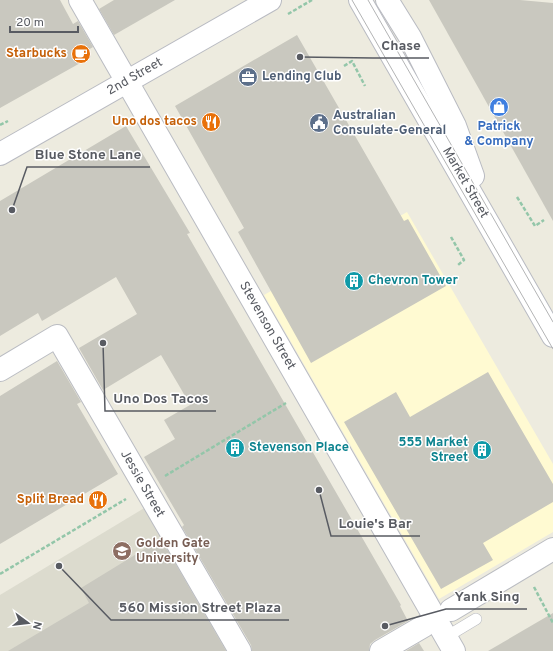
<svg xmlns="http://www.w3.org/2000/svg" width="553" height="651" font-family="Overpass,sans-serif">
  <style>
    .commercial { fill: #fffad2 }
    .education { fill: #dcdbce }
    .building { fill: #c9c8bf }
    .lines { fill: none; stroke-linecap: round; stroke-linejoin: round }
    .lane-casing { stroke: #babcc2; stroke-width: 12 }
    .street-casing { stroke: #babcc2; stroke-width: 24 }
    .secondary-casing { stroke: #b9bbc2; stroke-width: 24 }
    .path { stroke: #93c6a9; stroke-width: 2.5; stroke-dasharray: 4 2; stroke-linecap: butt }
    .lane { stroke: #fff; stroke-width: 11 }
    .street { stroke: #fff; stroke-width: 22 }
    .secondary { stroke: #fff; stroke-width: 22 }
    .tram { stroke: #b3b4b5; stroke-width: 1 }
    .labels { text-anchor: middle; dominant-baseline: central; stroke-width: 3; stroke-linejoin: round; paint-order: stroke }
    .food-label { font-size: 13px; font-weight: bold; fill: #c56008; stroke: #fff; text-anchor: end }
    .street-label { font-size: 13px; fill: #585b62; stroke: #fff }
    .service-label { font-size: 13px; font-weight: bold; fill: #4e5e75; stroke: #fff; text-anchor: start }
    .shop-label { font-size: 13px; font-weight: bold; fill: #366cbe; stroke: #fff }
    .culture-label { font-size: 13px; font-weight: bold; fill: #0d838f; stroke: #fff; text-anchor: start }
    .education-label { font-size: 13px; font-weight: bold; fill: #785e54; stroke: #fff; text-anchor: start }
    .leader { fill: none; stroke: #585b62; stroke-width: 1.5 }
    .callout-dot { fill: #585b62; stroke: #fff; stroke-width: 1.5 }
    .callout-label { font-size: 14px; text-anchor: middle; font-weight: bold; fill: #585b62; stroke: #fff; stroke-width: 3; stroke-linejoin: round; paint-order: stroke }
  </style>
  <rect width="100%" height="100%" fill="#edebdf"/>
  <path class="commercial" d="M407,212L553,464V532L439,599L264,295Z"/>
  <path class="education" d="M146,507L229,651H0V595Z"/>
  <g class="building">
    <path d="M0,0H60L73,24L78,21L93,47L88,50L91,57L0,108Z"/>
    <path d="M114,0H175L114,35L99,9Z"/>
    <path d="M429,0H520L553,3V221Z"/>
    <path d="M297,35L404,221L408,219L446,286L311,363L238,232L244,228L175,106Z"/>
    <path d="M126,126L190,233L187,234L401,605L400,606L408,621L375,640L370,644L369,651H252L251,645L182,527L184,525L144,457L175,439L164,420L190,405L181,389L161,355L103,390L79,348L137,314L116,277L42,321L38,313L0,336V201Z"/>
    <path d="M57,361L81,402L77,404L118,474L0,544V396Z"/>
    <path d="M488,372L553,484V502L483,543L493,560L441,589L344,422L396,392L410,417Z"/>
    <path d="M161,539L226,651H8L89,603L81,588Z"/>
    <path d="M553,613V651H488Z"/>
    <path d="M419,643L424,651H406Z"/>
  </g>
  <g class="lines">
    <defs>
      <path id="lane" d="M446,637L476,619"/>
      <g id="street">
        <path d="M80,0L454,651"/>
        <path d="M0,370L57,336L240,651"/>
        <path d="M451,610L553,549"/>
        <path d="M381,651L424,626"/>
      </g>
      <g id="secondary">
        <path d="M360,0L553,336"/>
        <path d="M387,0L410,37L455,126L473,176"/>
        <path d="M0,154L270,0"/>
      </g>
    </defs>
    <use href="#lane" class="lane-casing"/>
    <use href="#street" class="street-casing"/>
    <use href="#secondary" class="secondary-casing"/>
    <g class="path">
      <path d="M288,14L312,0"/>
      <path d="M344,66L352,61L365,86"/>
      <path d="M0,125L8,121"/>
      <path d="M517,197L535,226L544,220"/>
      <path d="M451,237L464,260L458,265"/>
      <path d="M165,476L286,403"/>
      <path d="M0,574L126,499"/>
      <path d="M534,587L553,623"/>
    </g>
    <use href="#lane" class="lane"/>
    <use href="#street" class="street"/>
    <use href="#secondary" class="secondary"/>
    <g class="tram">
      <path d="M352,0L553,349"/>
      <path d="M368,0L553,322"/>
    </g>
  </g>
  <defs>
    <symbol id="cafe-disc" viewBox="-11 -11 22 22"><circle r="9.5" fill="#e8710a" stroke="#fff"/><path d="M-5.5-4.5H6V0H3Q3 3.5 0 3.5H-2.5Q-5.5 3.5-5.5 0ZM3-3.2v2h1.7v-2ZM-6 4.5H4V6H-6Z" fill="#fff"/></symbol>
    <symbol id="office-disc" viewBox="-11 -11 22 22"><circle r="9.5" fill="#5c6f8a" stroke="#fff"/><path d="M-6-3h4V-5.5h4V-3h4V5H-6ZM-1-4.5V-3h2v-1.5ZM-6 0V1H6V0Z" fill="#fff"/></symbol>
    <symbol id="shop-disc" viewBox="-11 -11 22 22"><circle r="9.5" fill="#3f7fe0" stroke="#fff"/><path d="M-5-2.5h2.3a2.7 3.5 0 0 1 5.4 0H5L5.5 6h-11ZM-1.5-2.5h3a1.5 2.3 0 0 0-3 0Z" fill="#fff"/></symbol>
    <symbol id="restaurant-disc" viewBox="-11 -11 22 22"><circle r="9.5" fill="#e8710a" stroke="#fff"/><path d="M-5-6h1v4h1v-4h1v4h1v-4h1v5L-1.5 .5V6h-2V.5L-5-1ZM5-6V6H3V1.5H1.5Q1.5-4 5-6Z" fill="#fff"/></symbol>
    <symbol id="civic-disc" viewBox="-11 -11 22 22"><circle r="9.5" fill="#5c6f8a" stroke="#fff"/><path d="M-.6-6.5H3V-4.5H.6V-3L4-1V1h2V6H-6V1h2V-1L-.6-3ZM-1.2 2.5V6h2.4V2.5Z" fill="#fff"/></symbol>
    <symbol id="building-disc" viewBox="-11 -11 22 22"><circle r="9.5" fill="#0f9aa8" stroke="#fff"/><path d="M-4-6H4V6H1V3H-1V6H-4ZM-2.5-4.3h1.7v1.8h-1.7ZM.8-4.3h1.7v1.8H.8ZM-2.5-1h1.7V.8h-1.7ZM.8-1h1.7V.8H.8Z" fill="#fff"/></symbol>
    <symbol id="university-disc" viewBox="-11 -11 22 22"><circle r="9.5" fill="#8d6e63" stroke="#fff"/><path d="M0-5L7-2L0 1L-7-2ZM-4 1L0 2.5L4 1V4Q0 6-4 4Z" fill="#fff"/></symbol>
  </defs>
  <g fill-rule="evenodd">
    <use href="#cafe-disc" x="70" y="43" width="22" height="22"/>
    <use href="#office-disc" x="237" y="66" width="22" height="22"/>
    <use href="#shop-disc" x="488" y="96" width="22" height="22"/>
    <use href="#restaurant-disc" x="200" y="111" width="22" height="22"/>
    <use href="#civic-disc" x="308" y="112" width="22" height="22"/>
    <use href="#building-disc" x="343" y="270" width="22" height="22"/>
    <use href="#building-disc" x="224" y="437" width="22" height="22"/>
    <use href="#building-disc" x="471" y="439" width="22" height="22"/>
    <use href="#restaurant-disc" x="87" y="489" width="22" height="22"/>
    <use href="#university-disc" x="111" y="540" width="22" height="22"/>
  </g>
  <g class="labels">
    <g class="food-label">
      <text x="67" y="54">Starbucks</text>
      <text x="197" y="122">Uno dos tacos</text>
      <text x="84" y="500">Split Bread</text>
    </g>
    <g class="street-label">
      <text transform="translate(135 77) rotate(-30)">2nd Street</text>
      <text transform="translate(465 183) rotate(60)">Market Street</text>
      <text transform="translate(267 326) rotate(60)">Stevenson Street</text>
      <text transform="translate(142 484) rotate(60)">Jessie Street</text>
    </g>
    <g class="service-label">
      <text x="262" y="77">Lending Club</text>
      <text x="333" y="116">Australian<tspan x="333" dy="15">Consulate-General</tspan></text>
    </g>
    <g class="shop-label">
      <text x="499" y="127">Patrick<tspan x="499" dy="15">&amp; Company</tspan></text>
    </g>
    <g class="culture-label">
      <text x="368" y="281">Chevron Tower</text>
      <text x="468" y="443" text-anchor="end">555 Market<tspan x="468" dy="15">Street</tspan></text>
      <text x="249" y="448">Stevenson Place</text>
    </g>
    <g class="education-label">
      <text x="136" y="544">Golden Gate<tspan x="136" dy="15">University</tspan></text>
    </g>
  </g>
  <path class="leader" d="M300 57L373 58H429M12 210L27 167H150M103 343L105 411H216M319 490L331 536H420M385 626L446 609H527M59 566L111 620H289"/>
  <g class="callout-dot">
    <circle cx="300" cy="57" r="4"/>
    <circle cx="12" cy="210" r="4"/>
    <circle cx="103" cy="343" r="4"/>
    <circle cx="319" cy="490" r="4"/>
    <circle cx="385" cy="626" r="4"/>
    <circle cx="59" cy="566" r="4"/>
  </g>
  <g class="callout-label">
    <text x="401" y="50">Chase</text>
    <text x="88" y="159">Blue Stone Lane</text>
    <text x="161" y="403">Uno Dos Tacos</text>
    <text x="375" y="528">Louie's Bar</text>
    <text x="487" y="601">Yank Sing</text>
    <text x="200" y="612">560 Mission Street Plaza</text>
  </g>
  <g transform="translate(28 623) rotate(105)" stroke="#ffffff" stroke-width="3" paint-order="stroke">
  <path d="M0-3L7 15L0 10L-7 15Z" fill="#585b62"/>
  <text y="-6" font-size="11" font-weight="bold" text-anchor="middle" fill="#585b62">N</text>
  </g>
  <path d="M10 26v6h68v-6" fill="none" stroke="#585b62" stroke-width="2"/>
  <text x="16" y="26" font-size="12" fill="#585b62" stroke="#ffffff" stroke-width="3" paint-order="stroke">20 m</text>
</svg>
